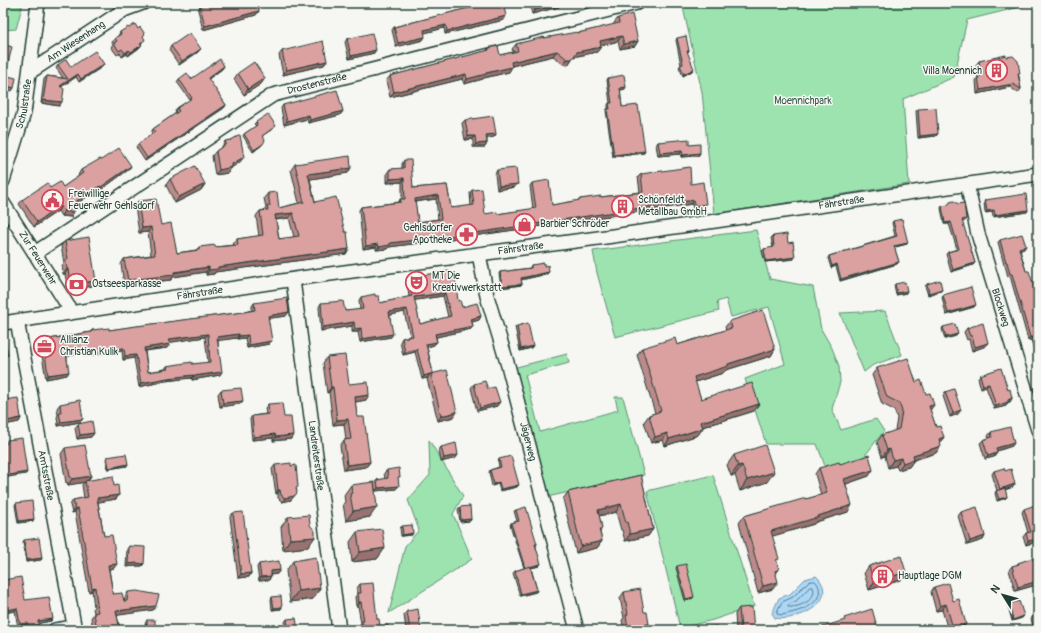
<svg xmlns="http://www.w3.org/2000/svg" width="1041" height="633" font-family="Pangolin,sans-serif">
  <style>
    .green { fill: #9de3b0; stroke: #5e9072 }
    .water { fill: #abd6f6; stroke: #7399a8 }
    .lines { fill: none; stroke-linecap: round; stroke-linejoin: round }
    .shore { stroke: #577a82; stroke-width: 1 }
    .minor-casing { stroke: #1f3d34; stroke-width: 16 }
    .minor { stroke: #f6f6f2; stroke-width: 13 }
    .wall { fill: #bc8a8a; stroke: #1f3d34; fill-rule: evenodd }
    .shaded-wall { fill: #997170; stroke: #1f3d34 }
    .building { fill: #dba1a0; stroke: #1f3d34; fill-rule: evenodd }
    .labels { text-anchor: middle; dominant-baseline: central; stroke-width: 3; stroke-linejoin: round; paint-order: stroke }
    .street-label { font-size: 10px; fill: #1f3d34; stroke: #f6f6f2 }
    .poi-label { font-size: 10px; fill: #1f3d34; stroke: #f6f6f2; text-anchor: start }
    .park-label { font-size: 10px; fill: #385e4d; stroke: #f6f6f2 }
  </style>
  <rect width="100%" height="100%" fill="#f6f6f2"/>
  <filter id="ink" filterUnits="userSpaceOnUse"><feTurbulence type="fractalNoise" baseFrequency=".025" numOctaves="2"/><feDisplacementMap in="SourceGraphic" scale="8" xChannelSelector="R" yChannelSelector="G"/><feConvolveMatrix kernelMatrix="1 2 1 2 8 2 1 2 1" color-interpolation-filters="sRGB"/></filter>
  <g filter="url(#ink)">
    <g class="green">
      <path d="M3,3H23L16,29L3,30Z"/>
      <path d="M682,3H1023L1024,6L967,20L954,77L903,99L909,184L714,214L702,92Z"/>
      <path d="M756,230L770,279L813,287L821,329L832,348L839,366L840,382L832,409L841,430L876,419L884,431L863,458L826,469L817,444H766L745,379L785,364L769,307L731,317L726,299L717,302L719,311L615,337L597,273L593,251Z"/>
      <path d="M885,311L902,355L873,365L864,372L840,313Z"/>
      <path d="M567,354L569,363L525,375L540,432L618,410L615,397H623L644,475L543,498L509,369Z"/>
      <path d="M429,440L463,496L453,514L472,559L389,613L405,546L419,530L408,500L430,475Z"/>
      <path d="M713,475L754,606L713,620L680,628L647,491Z"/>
    </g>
    <path class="water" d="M816,576C820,579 821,582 823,586C830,608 791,622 775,618L772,613L779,598L790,594L805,579Z"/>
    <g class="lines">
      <g class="shore">
        <path d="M815,581C819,584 820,590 819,595C814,609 794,612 782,615L777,614V611L782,602L793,597L808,582Z"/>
        <path d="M810,587H813C818,600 798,608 788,607V605L796,601Z"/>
      </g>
      <defs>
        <g id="minor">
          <path id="s1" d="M30,72L124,10L143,3"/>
          <path id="s2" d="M3,181L24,113L38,3"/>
          <path id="s3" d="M967,184L978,234L1038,430"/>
          <path id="s4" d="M3,203L68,306L69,313"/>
          <path id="s5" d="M35,253L273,95L637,3"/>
          <path id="s6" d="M479,254L487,296L509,369L577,630"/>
          <path id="s7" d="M293,280L339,630"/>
          <path id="s8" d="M17,321L75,630"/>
          <path id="s9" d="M3,323L315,276L613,236L1038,174"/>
          <path d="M55,630L74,627"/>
        </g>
      </defs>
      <use href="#minor" class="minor-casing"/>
      <use href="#minor" class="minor"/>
    </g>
    <g class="wall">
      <path d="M270,3H282L271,7Z"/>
      <path d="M293,3H314L294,8Z"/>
      <path d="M472,3H503L504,20L445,34L444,28L424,33L423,40L396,47L392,30L394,27L473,7Z"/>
      <path d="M529,3H561L559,7L532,14Z"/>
      <path d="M200,6L259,11L256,15L203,30L198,10Z"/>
      <path d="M618,18L638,41L635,46L620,49L618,41L601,46L597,52L573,57L568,65L563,64L553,56L512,66L509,72L484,78L483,79L464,84L462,79L390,97L386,81L390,76L486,51L489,48L500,55L513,52L512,49L516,44L544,38L578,33L614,25V23Z"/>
      <path d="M129,28L143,37L142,43L141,44L142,45L139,48L128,56L127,54L122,57L120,53L117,55L111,47L113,44L112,42L115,38L118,36L120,32Z"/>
      <path d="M677,38L689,51L687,53L692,71L683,76L679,67L681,65L676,40Z"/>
      <path d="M347,39L374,53L349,59L345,42Z"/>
      <path d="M171,46L201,49L198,52L179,65L169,50Z"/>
      <path d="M282,51L327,61L324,65L283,75L279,55Z"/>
      <path d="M1006,57L1019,76L1021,89L1018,93L1010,87L977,94L976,80L978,77L976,65L979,61Z"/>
      <path d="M104,64L102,67L79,82L76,77L61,87L59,106L41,103L44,79L47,76L63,78L56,68L58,65L71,67Z"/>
      <path d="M224,66L222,69L208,79L226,105L224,108L145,161L136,147L138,144L152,134L151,132L153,129L176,113L175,111L177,108L190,100L177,82L179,79H191Z"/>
      <path d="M238,73L265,78L261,84L244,95L234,79Z"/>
      <path d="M608,78L625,89L620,90L622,107L644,153L613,157L606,111L607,109H608V105L609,103H610L607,80Z"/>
      <path d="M283,105L343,111L340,115L308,123L307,119L284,125L281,108Z"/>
      <path d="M918,109L938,134L936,136L918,138L916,111Z"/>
      <path d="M465,120L496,134L494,137L487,138V143L485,147H473V139L465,140L462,123Z"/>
      <path d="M256,122L274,128L262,136V145L253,152L243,136L244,134L256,126L254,124Z"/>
      <path d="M225,141L240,162L232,167L228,173L215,175L212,156L216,151L222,147Z"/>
      <path d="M658,142L689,145L700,153L698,156L681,157L680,154L658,156L656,145Z"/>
      <path d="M101,160L131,166L128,170L98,192L97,190L75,205L71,217L61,216L58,211L34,227L19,204L22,200L50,188L63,187L79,176L78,175L81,170Z"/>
      <path d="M404,160L413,188L447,185L451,208L471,206L470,193L472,190L485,214H497L533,209L530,186L532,183L552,205L578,201L580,199L601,197L640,192L638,177L641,174L691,184L704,208L693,209L692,204L473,236L389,247L387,249L376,250V247L363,249L359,210L361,207L399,202L400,199H402V182L387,183V173L390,169H402V164ZM436,199L438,219L418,222L415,202Z"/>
      <path d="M295,164L348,173L310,179L315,202L345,232L349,249L346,254L215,272L214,274L206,275V272L173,277L171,280L124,285L121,264L124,259L151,255L148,232L139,233L135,206L138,201L161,225L177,253L196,250L199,247H215L234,245L233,244L237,239L259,236L256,216L260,211L264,210L266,208L264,198L268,193L279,208L299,203L291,170ZM289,218L294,237L279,239L276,220Z"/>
      <path d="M497,170L518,184L515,187L497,190L495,174Z"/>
      <path d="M170,179L205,184L201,190L175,203L166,185Z"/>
      <path d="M985,200L1028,210L1027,212L993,217L992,212L985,213L984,202Z"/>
      <path d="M942,206L966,219L965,221L962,222L975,263L973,265L951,272L946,254L948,252L957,249L949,224H944L941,208Z"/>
      <path d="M893,221L908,243L907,244L894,247L899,262L897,264L840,281L836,266L831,268L828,258L829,256L895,236L892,223Z"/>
      <path d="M773,236L788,243L794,259L765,262L762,251L764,249L773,248L771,238Z"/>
      <path d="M1000,240L1024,249L1020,250L1026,271L1038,300V363L1031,340H1028L1010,276L1008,277L1005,265H1004L998,242Z"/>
      <path d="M65,241L96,281L92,286L68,290L65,274H63L62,265L64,263L61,246Z"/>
      <path d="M531,265L544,266L549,272L547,274L521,280L522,284L521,285L501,288L499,273L500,272L530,268Z"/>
      <path d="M410,277L450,278L458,301L462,307L481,316L479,320L472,322L473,326L471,329L436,337L437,342L434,345L427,347L433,373L454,417L438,421L427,379L428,378L422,379L415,352L403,355L400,342L402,338L410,336L404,312L390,315L391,337L360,342L358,332H352V326L321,331L319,307L321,303L345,311L360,310L359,300L361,297L375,296L380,303L409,297L407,280ZM443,296L448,317L420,324L414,300Z"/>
      <path d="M895,284L906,293L896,295L894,286Z"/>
      <path d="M927,284L942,289L941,291L928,295L925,286Z"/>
      <path d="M943,295L974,307L946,315L942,297Z"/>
      <path d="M254,303L286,316L268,318L269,344L247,348L245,338L237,339V338L218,340L220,375L192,380L191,378L165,381L139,387L134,358L123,360L122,351L84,356V353L67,356V375L46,379L40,344L43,340L90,332L92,330H109L244,312L252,310V306ZM205,337L208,363L167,366L165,369L148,372L145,351L167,348L169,342Z"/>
      <path d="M730,321L775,349L771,356L726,370L723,373L695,382L701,399L754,411L703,427L698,435L665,446L663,440L651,443L644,422L649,415L655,413L637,355L642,348L677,345L726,330L725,327Z"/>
      <path d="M517,326L533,346L531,348L520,351L515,327Z"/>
      <path d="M943,327L956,336L945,339L942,329Z"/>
      <path d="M967,328L988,343L986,346L972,351L969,339L967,340L964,332Z"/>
      <path d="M327,357L349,384L366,400L355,402L357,417L370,462L366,467L344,470L340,446L344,440H346L344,424L333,425L329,392L327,393L323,363Z"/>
      <path d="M877,368L916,382L930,410L936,427L944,437L940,442L936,453L914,460L909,467L898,470L896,466L888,468L885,456L882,457L877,442L882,435L895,431L897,418L894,410L882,404L872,375Z"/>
      <path d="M980,375L1008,390L1012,398L1010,402H1008L1006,406L994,409L986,387L981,389L978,378Z"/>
      <path d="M474,384L488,389L497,406L477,411L471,388Z"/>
      <path d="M221,390L240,404L220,407L218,394Z"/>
      <path d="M945,392L958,414L950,417L943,396Z"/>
      <path d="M3,400L21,418L19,422L4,425L3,417Z"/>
      <path d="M60,404L80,422L58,426L57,417L58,415L57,408Z"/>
      <path d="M268,404L284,417L291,439L273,441V438L252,440L250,419L252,416L266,414L265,408Z"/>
      <path d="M78,424L94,433L91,437L77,439L75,428Z"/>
      <path d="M991,432L1012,446L997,451L994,457L985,459L980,443L983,440L989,438L988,436Z"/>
      <path d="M441,447L456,458L441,462L439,450Z"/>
      <path d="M65,448L91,476L87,481L114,486L119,495L116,499L98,502L104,536L114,568L109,569L113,594L124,601L125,597L128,592L153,610L117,615L120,630H93L91,618L94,613L93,608L94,607L92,591L89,592L75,512L72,513L70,505L73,500L84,498L82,485L84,482L68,485L67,482L66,483L61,454Z"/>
      <path d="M734,455L767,482L740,491L735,475L731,476L727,465Z"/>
      <path d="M107,457L127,466L108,469L106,459Z"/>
      <path d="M499,459L517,487L500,491L498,484L492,486L489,472L490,470L499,467L498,461Z"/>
      <path d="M840,464L869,476L846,484L848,512L816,522L814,524L772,536L777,562L779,569L776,574L773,589L758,593L739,523L744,516L821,495L815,474L819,468Z"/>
      <path d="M275,465L297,490L291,500L282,502L278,498V493L276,494L272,469Z"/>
      <path d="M387,470L396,489L375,491L374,483L377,480L385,479L384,473Z"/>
      <path d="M994,471H1005L1015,484L1013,487L1005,490L1007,497L1006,498L997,501L995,493L996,491H997L992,474Z"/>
      <path d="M641,475L653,529L648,536L625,541L622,530H621L616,512L599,516L602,528L600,532L602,541L597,548L576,553L563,499L568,492Z"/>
      <path d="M351,485L370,517L346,521L343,504L345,502L344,495Z"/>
      <path d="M16,503L33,521L18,523L15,505Z"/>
      <path d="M460,507L471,519L470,521L460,522L458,509Z"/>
      <path d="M1024,509L1038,541L1026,545L1023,537L1026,533H1028L1022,512Z"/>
      <path d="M516,510L537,544L536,546L539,566L531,568L537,590L536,592L520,596L513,573L515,571L524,568L510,525L511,523L517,521L514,511Z"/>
      <path d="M961,512L985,536L983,540L967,545L958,516Z"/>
      <path d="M233,513L251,573L249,577L238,578L230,517Z"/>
      <path d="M288,517L310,525L308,547L283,550L281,527Z"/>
      <path d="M402,526L412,535L401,536L400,528Z"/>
      <path d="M357,532L385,548L377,559L352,562L350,542Z"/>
      <path d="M24,540L42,558L41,560L26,562L23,542Z"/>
      <path d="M129,546L142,566H135L126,567L127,549Z"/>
      <path d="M1038,558V582L1036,585L1015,591L1009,570L1012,566L1017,565L1018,563Z"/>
      <path d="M293,561L320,588L313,599L290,602L286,571Z"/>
      <path d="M259,564L280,570L277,574L271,575L269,580L259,581L257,567Z"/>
      <path d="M677,566L693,598L685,601L676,568Z"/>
      <path d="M869,566L901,580L869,590L864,573Z"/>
      <path d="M360,584L380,626L388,630H360L359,625L361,623L358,606H356L355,597L357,594V588Z"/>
      <path d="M934,587L962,630H948L942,610L936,611L931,592Z"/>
      <path d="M624,592L646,630H624L622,620L624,618L620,598Z"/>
      <path d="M272,597L282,607L281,609L272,610L271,599Z"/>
      <path d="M25,600L53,619L51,621L39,623L37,627L27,629L26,625L18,627L15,611L3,613Z"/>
      <path d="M1009,604L1022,618L1012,621L1008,606Z"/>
      <path d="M739,608L754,630H736L735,614Z"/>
      <path d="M1038,608V630H1034L1031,619Z"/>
      <path d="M407,611L421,630H435H406L404,615Z"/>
      <path d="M287,619L298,630H274V629L286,628L285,622Z"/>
      <path d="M147,620L155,630H144L145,624Z"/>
    </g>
    <g class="shaded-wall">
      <path d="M57,3H67L55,6Z"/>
      <path d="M273,3H282L271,7Z"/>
      <path d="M303,3H314L294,8L297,5Z"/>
      <path d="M561,3L559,7L532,14L535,10Z"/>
      <path d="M259,11L256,15L203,30L205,26Z"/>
      <path d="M506,16L504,20L445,34L447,31Z"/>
      <path d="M446,25L444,28L421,34L424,30Z"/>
      <path d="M622,36L618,41L596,47L600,41Z"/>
      <path d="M425,37L423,40L396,47L398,43Z"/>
      <path d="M638,41L635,46L620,49L624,44Z"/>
      <path d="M142,45L139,48L128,56L131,52Z"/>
      <path d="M601,47L597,52L573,57L577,52Z"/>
      <path d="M201,49L198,52L179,65L182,61Z"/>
      <path d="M129,50L127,54L122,57L125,53Z"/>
      <path d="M376,50L374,53L349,59L351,56Z"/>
      <path d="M557,51L553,56L507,67L511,62Z"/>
      <path d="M567,59H572L568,65L563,64Z"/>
      <path d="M327,61L324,65L283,75L286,70Z"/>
      <path d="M104,64L102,67L79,82L81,79Z"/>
      <path d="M224,66L222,69L206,81L208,78Z"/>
      <path d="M512,67L509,72L484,78L483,79L464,84L467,79L486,73Z"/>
      <path d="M694,69L692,71L683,76L684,74Z"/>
      <path d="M78,74L76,77L58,89L60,86Z"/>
      <path d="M466,74L462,79L390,97L394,92Z"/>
      <path d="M265,78L261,84L244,95L248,89Z"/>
      <path d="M1013,84L1010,87L977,94L980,90Z"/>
      <path d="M3,85L14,88L12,91L3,89Z"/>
      <path d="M626,87L625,89L618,91L620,88Z"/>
      <path d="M43,100L62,102L59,106L41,103Z"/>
      <path d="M226,105L224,108L145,161L147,158Z"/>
      <path d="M343,111L340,115L308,123L310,120Z"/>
      <path d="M309,115L307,119L284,125L287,121Z"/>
      <path d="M496,134L494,137L484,139L486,135Z"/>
      <path d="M938,134L936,136L918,138L920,136Z"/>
      <path d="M468,136H475L473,139L465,140Z"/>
      <path d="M487,143L485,147H473L476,144Z"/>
      <path d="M263,144L262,145L253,152L254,150Z"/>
      <path d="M645,151L644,153L613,157L614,155Z"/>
      <path d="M682,151L680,154L658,156L660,153Z"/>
      <path d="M700,153L698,156L681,157L683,155Z"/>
      <path d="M244,157L240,162L231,168L232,167L228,173L215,175L219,170L232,164Z"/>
      <path d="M131,166L128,170L98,192L101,187Z"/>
      <path d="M351,168L348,173L305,180L308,174Z"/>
      <path d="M404,178L402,182L387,183L390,179Z"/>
      <path d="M205,184L201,190L175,203L179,197Z"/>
      <path d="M518,184L515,187L497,190L499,186Z"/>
      <path d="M100,186L97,190L72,207L75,202Z"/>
      <path d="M438,195L436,199L412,202L415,199Z"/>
      <path d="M694,200L692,204L473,236L389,247L387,249L376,250L379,247L390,243Z"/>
      <path d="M706,204L704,208L693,209L695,206Z"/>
      <path d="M61,206L58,211L34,227L37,222Z"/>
      <path d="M994,210L992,212L985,213L987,211Z"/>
      <path d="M1028,210L1027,212L993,217L995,215Z"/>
      <path d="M64,211L74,212L71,217L61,216Z"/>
      <path d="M293,213L289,218L272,220L275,215Z"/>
      <path d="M951,222L949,224H944L945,223Z"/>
      <path d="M151,227L148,232L139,233L142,228Z"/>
      <path d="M908,243L907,244L892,248L894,246Z"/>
      <path d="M378,244L376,247L363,249L366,246Z"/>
      <path d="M1026,246L1024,249L1017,250L1019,248Z"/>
      <path d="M349,249L346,254L215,272L214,274L206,275L209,270L218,267Z"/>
      <path d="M795,257L794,259L765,262L766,261Z"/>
      <path d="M899,262L897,264L840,281L841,279Z"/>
      <path d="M975,263L973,265L951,272L953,270Z"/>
      <path d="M837,264L836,266L831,268L832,266Z"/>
      <path d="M209,267L206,272L173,277L171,280L124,285L128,280Z"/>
      <path d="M67,269H69L65,274H63Z"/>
      <path d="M549,272L547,274L520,280L521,278Z"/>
      <path d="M96,281L92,286L68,290L71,284Z"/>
      <path d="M522,284L521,285L501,288L502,286Z"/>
      <path d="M942,289L941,291L928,295L929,293Z"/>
      <path d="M907,291L906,293L896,295L897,293Z"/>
      <path d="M445,293L443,296L411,301L414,297Z"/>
      <path d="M976,305L974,307L946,315L948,313Z"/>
      <path d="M407,309L404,312L387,316L389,312Z"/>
      <path d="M289,312L286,316L265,319L268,316Z"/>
      <path d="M481,316L479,320L469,323L471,319Z"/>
      <path d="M354,322L352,326L321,331L323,327Z"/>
      <path d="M473,326L471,329L433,338L435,334Z"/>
      <path d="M361,328L358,332H352L355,329Z"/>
      <path d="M208,334L205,337L167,343L169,339Z"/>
      <path d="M239,334L237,338L215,341L217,337Z"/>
      <path d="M393,334L391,337L360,342L362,339Z"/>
      <path d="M958,334L956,336L945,339L946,337Z"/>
      <path d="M248,335L245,338L237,339L239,336Z"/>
      <path d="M1030,337H1033L1031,340H1028Z"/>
      <path d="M272,341L269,344L247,348L249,345Z"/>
      <path d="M437,342L434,345L424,348L426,344Z"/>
      <path d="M988,343L986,346L972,351L975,347Z"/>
      <path d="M170,344L167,348L142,351L144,348Z"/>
      <path d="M533,346L531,348L520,351L521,349Z"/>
      <path d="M124,348L122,351L84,356L87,353Z"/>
      <path d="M417,349L415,352L403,355L405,352Z"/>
      <path d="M775,349L771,356L726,370L723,373L689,384L694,377L728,364Z"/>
      <path d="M86,350L84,353L64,357L66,353Z"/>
      <path d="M3,355H8L7,356L3,357Z"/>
      <path d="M136,355L134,358L123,360L125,356Z"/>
      <path d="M69,372L67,375L46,379L48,375Z"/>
      <path d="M222,372L220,375L192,380L194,376Z"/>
      <path d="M430,374L428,378L422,379L424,376Z"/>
      <path d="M194,375L191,378L165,381L139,387L141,383L168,378Z"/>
      <path d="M989,384L986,387L981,389L983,385Z"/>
      <path d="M331,387H333L329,392L327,393Z"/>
      <path d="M369,395L366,400L351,403L355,397Z"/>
      <path d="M1012,398L1010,402H1008L1006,406L994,409L996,406Z"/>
      <path d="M243,401L240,404L220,407L223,403Z"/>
      <path d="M500,402L497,406L477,411L480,408Z"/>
      <path d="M759,404L754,411L696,429L701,422Z"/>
      <path d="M934,405L929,412V406Z"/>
      <path d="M961,410L958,414L950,417L953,413Z"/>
      <path d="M457,412L454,417L438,421L441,416Z"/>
      <path d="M21,418L19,422L4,425L7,421Z"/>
      <path d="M83,419L80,422L58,426L61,422Z"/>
      <path d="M348,419L344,424L333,425L337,420Z"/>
      <path d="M703,428L698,435L665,446L669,439Z"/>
      <path d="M94,433L91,437L77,439L80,435Z"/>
      <path d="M667,433L663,440L651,443L655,437Z"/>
      <path d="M275,434L273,438L252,440L254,437Z"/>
      <path d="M293,435L291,439L273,441L276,437Z"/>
      <path d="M944,437L939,444V439Z"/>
      <path d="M1014,443L1012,446L993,452L996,448Z"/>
      <path d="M941,446L936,453L914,460L909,467L898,470L903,463L913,455Z"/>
      <path d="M890,449L885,456L882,457L887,450Z"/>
      <path d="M997,453L994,457L985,459L988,456Z"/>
      <path d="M458,455L456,458L441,462L444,458Z"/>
      <path d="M901,458L896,466L888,468L893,460Z"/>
      <path d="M370,462L366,467L344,470L347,465Z"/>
      <path d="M128,464L127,466L108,469L109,468Z"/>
      <path d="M742,465L735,475L731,476L738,466Z"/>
      <path d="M873,470L869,476L840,486L844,479Z"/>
      <path d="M27,472L26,474L3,478V476Z"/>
      <path d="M774,472L767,482L740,491L747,480Z"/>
      <path d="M91,476L87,482L68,485L72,479Z"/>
      <path d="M499,482L498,484L492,486L494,484Z"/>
      <path d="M1015,484L1013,487L998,492L1000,489Z"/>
      <path d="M519,485L517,487L500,491L501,489Z"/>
      <path d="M399,486L396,489L375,491L378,488Z"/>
      <path d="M278,490H280L278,493L276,494Z"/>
      <path d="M297,493L291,500L282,502L285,498Z"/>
      <path d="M119,495L116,499L94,503L97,498Z"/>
      <path d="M1007,497L1006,498L997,501L999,499Z"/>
      <path d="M621,504L616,512L593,517L598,510Z"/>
      <path d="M852,505L848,512L816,522L814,524L766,538L771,531Z"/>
      <path d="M377,507L370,517L346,521L353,511Z"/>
      <path d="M78,508L75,512L72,513L75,509Z"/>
      <path d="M34,519L33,521L18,523L19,521Z"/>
      <path d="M471,519L470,521L460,522L461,520Z"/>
      <path d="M653,529L648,536L625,541L630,534Z"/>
      <path d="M413,533L412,535L401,536L403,535Z"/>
      <path d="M985,536L983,540L967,545L970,541Z"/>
      <path d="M315,537L308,547L283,550L290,539Z"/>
      <path d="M1038,539V541L1026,545L1028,541Z"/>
      <path d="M602,541L597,548L576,553L581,546Z"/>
      <path d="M385,548L377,559L352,562L360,552Z"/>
      <path d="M42,558L41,560L26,562L27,560Z"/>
      <path d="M137,563L144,564L142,566H135L126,567L128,564Z"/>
      <path d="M117,564L114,568L105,570L108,565Z"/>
      <path d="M541,564L539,566L524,570L525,568Z"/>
      <path d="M779,569L774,576L775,571Z"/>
      <path d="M280,570L277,574L268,575L271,571Z"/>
      <path d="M906,572L901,580L869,590L874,582Z"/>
      <path d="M251,573L249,577L238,578L241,574Z"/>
      <path d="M271,576L269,580L259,581L261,577Z"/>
      <path d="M1038,580V582L1036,585L1015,591L1018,587Z"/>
      <path d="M778,582L773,589L758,593L763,586Z"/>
      <path d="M95,587L92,591L89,592L92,588Z"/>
      <path d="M320,588L313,599L290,602L298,591Z"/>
      <path d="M537,590L536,592L520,596L521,594Z"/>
      <path d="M694,597L693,598L685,601L686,599Z"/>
      <path d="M359,602H361L358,606H356Z"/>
      <path d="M946,604L942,610L936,611L940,606Z"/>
      <path d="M156,606L153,610L113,616L116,611Z"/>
      <path d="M282,607L281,609L272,610L274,608Z"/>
      <path d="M17,608L15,611L3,613V611Z"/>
      <path d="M1024,616L1022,618L1012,621L1013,620Z"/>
      <path d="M53,619L51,621L36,624L38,621Z"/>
      <path d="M28,623L26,625L18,627L20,624Z"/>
      <path d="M649,624L646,630H627L628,628Z"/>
      <path d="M966,624L962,630H952L953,628Z"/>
      <path d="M39,625L37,627L27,629L29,626Z"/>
    </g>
    <g class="building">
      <path d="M212,3H257L259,11L205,26L200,6Z"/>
      <path d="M296,3H303L297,5Z"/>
      <path d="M476,3H503L506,16L447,31L446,25L424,30L425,37L398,43L394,27L476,6Z"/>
      <path d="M533,3H561L535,10Z"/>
      <path d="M632,14L638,41L624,44L622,36L600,41L601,47L577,52L572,59H567L557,51L511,62L512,67L486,73V74L467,79L466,74L394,92L390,76L489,50V48L498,46L500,55L518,51L516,44L544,37V38L577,32L578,33L619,23L618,18Z"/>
      <path d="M135,24L138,29L140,27L145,34L143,36L145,40L140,43L142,45L131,52L129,50L125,53L122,49L119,51L114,43L117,41L115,38L121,34L120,32L128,27L129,28Z"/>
      <path d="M190,33L201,49L182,61L171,46Z"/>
      <path d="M372,33L376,50L351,56L347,39Z"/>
      <path d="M686,36L689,51H687L694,69L684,74L680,65L683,64L677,38Z"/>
      <path d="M323,41L327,61L286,70L282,51Z"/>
      <path d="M3,44L12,47L6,72L9,73L8,76L16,78L14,88L3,85Z"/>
      <path d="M95,51L104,64L81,79L78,74L60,86L64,89L62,102L43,100L47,76L68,79L58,65L66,59L71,67Z"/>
      <path d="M1006,55V57L1013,56L1018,61L1020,74H1018L1021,89L1013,84L980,90L978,76H981L979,61Z"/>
      <path d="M220,59L224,66L208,78L226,105L147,158L138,144L155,132L153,129L179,111L177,108L192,98L179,79L187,73L191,79Z"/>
      <path d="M254,62L265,78L248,89L238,73Z"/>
      <path d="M624,75L626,87L620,88L622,107L638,105L645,151L614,155L607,109H610L609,103H612L608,78Z"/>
      <path d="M337,90L343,111L310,120L309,115L287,121L283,105Z"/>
      <path d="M936,108L938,134L920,136L918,109Z"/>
      <path d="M268,114L276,126L262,136L265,140L263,144L254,150L244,134L257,125L256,122Z"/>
      <path d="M493,116L496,134L486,135L487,143L476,144L475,136H468L465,120Z"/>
      <path d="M240,135L244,157L232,164V167L219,170L216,151L226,144L225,141L231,140Z"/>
      <path d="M689,139V145L700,144V153L683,155L682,151L660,153L658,142Z"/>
      <path d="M119,148L131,166L101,187L100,186L75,202L74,212L64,211L61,206L37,222L22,200L47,183L50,188L60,182L63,187L83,173L81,170L100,159L101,160Z"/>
      <path d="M350,156L351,168L308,174L315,202L336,197L345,232H347L349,249L218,267V269L209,270V267L174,272V275L128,280L124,259L155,255L151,227L142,228L138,201L156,199L161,225L171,223L177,253L199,250V247L215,245V247L238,245L237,239L263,235L260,211L268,210L267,206H270L268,193L277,192L279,208L304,202L295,164ZM293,213L299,236L279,239L275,215Z"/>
      <path d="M404,160H411L413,188L447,185L451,208L474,205L472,190L482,189L485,214L497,212V214L536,208L532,183L549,180L552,205L580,200V199L601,196V197L643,192L641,174L690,167L691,184L703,182L706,204L695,206L694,200L475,233L390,243V245L379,247L378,244L366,246L361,207L401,202L400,199H405L404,178L390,179V169L404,168ZM438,195L441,219L418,222L415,199Z"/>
      <path d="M195,166L205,184L179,197L170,179Z"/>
      <path d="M516,168L518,184L499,186L497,170Z"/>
      <path d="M1026,194L1028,210L995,215L994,210L987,211L985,200Z"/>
      <path d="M954,201L958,204L964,203L966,219L962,220L975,263L953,270L948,252L959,249L951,222L945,223L942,206L948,205L950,202Z"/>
      <path d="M3,219L7,225L3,227Z"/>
      <path d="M902,219L908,243L894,246L899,262L841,279L837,264L832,266L829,256L897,236L893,221Z"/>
      <path d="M787,234L788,243L793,242L795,257L766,261L764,249L774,247L773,236Z"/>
      <path d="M1022,234L1026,246L1019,248L1026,271H1029L1038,300V354L1033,337H1030L1012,274H1010L1007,262H1006L1000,240Z"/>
      <path d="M89,237L96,281L71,284L69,269H67L66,260L68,259L65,241Z"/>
      <path d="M544,263V266L548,265L549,272L521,278L522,284L502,286L500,272L531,268V265Z"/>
      <path d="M449,271L450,278L455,277L458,301L460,300L462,307L477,303L481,316L471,319L473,326L435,334L437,342L426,344L433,373L424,376L417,349L405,352L402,338L413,336L407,309L389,312L393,334L362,339L361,328L355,329L354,322L323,327L321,303L343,301L345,311L363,309L361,297L375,294V296H379L380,303L412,296L410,277ZM445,293L451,316L420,324L414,297Z"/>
      <path d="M940,280L942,289L929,293L927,284Z"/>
      <path d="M905,282L907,291L897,293L895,284Z"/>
      <path d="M971,287L976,305L948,313L943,295Z"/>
      <path d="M287,298L289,312L268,316L272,341L249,345L248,335L239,336V334L217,337L222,372L194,376V375L168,378L141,383L136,355L125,356L124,348L87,353L86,350L66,353L69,372L48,375L43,340L92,332V330L109,328V330L129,327L244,312L255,310L254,303ZM208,334L210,362L192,364V362L167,366L168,369L148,372L144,348L170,344L169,339Z"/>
      <path d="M763,310L775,349L728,364V366L694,377L701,399L752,383L759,404L701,422L703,428L669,439L667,433L655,437L649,415L661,411L642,348L675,338L677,345L732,328L730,321Z"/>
      <path d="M528,323L533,346L521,349L517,326Z"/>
      <path d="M983,323L988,343L975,347L972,336H970L967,328Z"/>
      <path d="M955,324L958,334L946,337L943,327Z"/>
      <path d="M5,338L8,355H3V339Z"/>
      <path d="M345,355L349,384L368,382L369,395L355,397L357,417H364L370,462L347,465L344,440L351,439L348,419L337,420L333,387H331L327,357Z"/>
      <path d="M908,358L916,382L921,380L926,394L930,393L934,405L929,406L936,427L940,426L944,437L939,439L941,446L913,455L914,459L903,463L901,458L893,460L890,449L887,450L882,435L899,429L902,411L899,403L887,397L877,368Z"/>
      <path d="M1001,368L1008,390L1010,389L1012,398L1008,400V402L996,406L989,384L983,385L980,375Z"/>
      <path d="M447,370L457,412L441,416L431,374Z"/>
      <path d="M485,381L488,389L495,387L500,402L480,408L474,384Z"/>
      <path d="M241,388L243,401L223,403L221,390Z"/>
      <path d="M954,389L961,410L953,413L945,392Z"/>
      <path d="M18,398L21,418L7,421L3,400Z"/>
      <path d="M80,400L83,419L61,422L59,413H61L60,404Z"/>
      <path d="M282,403L284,417H291L293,435L276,437L275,434L254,437L252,416L269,414L268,404Z"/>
      <path d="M92,421L94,433L80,435L78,424Z"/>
      <path d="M1010,427L1014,443L996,448L997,453L988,456L983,440L992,437L991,432Z"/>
      <path d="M22,438L27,472L3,476V444L7,443V440Z"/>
      <path d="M456,443L458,455L444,458L441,447Z"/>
      <path d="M85,445L91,476L72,479L71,477H70L65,448Z"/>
      <path d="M765,445L774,472L747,480L742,465L738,466L734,455Z"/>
      <path d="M126,454L128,464L109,468L107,457Z"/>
      <path d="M869,455L873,470L844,479L852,505L818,516L819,517L771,531L779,559L776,560L779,569L775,571L778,582L763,586L744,516L806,498V499L827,493L819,468L839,462L840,464Z"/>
      <path d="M511,456L519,485L501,489L499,482L494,484L490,470L501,467L499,459Z"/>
      <path d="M291,463V466L296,465L298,487L296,488L297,493L294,496L285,498L281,495L280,490H278L275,465Z"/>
      <path d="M399,468L400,477H398L399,486L378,488L377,480L388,478L387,470Z"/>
      <path d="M1004,468L1005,471L1011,469L1015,484L1000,489L994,471Z"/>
      <path d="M641,475L653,529L630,534L627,522L626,523L621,504L598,510L602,528L599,529L602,541L581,546L568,492Z"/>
      <path d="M113,476L114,486L118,485L119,495L97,498L104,536L112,535L117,564L108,565L113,594L122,593L124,601H127L128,592L137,591L159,595L156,606L116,611L120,630H97L94,613L98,612L96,604H97L95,587L92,588L78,508L75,509L73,500L88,497L85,481Z"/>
      <path d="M374,482L377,507L353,511L350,494L352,493L351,485Z"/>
      <path d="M1005,488L1007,497L999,499L996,491Z"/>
      <path d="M32,501L34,519L19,521L16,503Z"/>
      <path d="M1038,504V539L1028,541L1026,533L1031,532L1024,509Z"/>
      <path d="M470,506L471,519L461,520L460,507Z"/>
      <path d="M526,507L537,544H535L541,564L525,568L511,523L519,521L516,510Z"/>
      <path d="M977,507L985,536L970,541L961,512Z"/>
      <path d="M243,512L251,573L241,574L233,513Z"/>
      <path d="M309,515L310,525L315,531V537L290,539L288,517Z"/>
      <path d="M412,525L413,533L403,535L402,526Z"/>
      <path d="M382,529L385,548L360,552L357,532Z"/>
      <path d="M39,538L42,558L27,560L24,540Z"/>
      <path d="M129,546L145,547L144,564L137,563L128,564Z"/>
      <path d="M901,556L906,572L874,582L869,566Z"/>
      <path d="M316,557L320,588L298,591L293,561Z"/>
      <path d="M1032,558L1033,560L1038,558V581L1018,587L1012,566L1019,564L1018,563Z"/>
      <path d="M279,561L280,570L271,571V576L261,577L259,564Z"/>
      <path d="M686,564L694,597L686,599L677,566Z"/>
      <path d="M530,566L537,590L521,594L515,571Z"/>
      <path d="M21,577L25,600L49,597L53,619L38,621L39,625L29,626L28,623L20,624L17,608L3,611V580Z"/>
      <path d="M373,583L377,619H379L380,626L388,625V630H363L362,621H364L361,602H359L358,593H361L360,584Z"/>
      <path d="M948,583L953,601L959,599L966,624L953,628L946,604L940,606L934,587Z"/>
      <path d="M640,589L644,612H647L649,624L628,628L626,615L628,614L624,592Z"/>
      <path d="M281,596L282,607L274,608L272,597Z"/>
      <path d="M1019,601L1024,616L1013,620L1009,604Z"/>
      <path d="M752,607L754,630H741L739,608Z"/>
      <path d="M418,609L421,630L435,629V630H410L407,611Z"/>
      <path d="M872,609L878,630H813L845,620L844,618Z"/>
      <path d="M296,618L298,630H274V629L288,628L287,619Z"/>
      <rect x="147" y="620" width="8" height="10"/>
      <path d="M717,626L718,630H700V627Z"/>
    </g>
  </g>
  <defs>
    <symbol id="building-ring" viewBox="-11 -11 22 22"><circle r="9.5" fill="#f6f6f2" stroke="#d1495b" stroke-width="1.5"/><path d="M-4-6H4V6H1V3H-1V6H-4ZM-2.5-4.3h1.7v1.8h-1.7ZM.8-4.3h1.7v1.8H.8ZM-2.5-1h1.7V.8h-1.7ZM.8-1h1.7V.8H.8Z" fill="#d1495b"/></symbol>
    <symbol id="civic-ring" viewBox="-11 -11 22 22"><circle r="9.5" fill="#f6f6f2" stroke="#d1495b" stroke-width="1.5"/><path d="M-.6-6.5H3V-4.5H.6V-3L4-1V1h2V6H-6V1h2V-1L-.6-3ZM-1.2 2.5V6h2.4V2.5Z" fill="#d1495b"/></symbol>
    <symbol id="shop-ring" viewBox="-11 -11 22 22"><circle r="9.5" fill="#f6f6f2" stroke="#d1495b" stroke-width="1.5"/><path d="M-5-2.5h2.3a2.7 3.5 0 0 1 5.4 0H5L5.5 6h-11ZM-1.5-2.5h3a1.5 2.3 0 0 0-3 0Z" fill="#d1495b"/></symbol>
    <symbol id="pharmacy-ring" viewBox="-11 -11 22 22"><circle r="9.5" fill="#f6f6f2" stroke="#d1495b" stroke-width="1.5"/><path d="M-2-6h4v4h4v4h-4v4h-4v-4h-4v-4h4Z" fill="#d1495b"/></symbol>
    <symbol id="theatre-ring" viewBox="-11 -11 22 22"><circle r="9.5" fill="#f6f6f2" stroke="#d1495b" stroke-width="1.5"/><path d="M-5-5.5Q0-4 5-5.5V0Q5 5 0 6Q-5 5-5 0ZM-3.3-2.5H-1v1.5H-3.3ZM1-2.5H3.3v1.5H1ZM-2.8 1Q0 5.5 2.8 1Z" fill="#d1495b"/></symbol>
    <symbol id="bank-ring" viewBox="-11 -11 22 22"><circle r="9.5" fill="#f6f6f2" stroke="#d1495b" stroke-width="1.5"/><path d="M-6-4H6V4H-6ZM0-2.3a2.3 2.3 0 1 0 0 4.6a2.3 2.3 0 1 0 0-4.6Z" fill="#d1495b"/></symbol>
    <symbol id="office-ring" viewBox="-11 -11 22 22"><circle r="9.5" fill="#f6f6f2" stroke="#d1495b" stroke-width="1.5"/><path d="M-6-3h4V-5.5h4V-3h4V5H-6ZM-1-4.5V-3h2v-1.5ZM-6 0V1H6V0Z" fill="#d1495b"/></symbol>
  </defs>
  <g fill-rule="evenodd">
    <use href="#building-ring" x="984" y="58" width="25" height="25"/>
    <use href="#civic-ring" x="40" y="188" width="25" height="25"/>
    <use href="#building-ring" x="610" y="194" width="25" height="25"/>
    <use href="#shop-ring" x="512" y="212" width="25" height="25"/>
    <use href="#pharmacy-ring" x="454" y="222" width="25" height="25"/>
    <use href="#theatre-ring" x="404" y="270" width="25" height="25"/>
    <use href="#bank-ring" x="64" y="272" width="25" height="25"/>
    <use href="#office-ring" x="32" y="334" width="25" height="25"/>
    <use href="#building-ring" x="870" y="564" width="25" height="25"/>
  </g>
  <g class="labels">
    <g class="street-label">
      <text stroke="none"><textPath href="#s1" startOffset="55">Am Wiesenhang</textPath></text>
      <text stroke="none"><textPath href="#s5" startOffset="331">Drostenstraße</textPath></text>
      <text stroke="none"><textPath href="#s2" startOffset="80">Schulstraße</textPath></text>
      <text stroke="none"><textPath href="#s9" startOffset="847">Fährstraße</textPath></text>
      <text stroke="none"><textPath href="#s9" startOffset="523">Fährstraße</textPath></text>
      <text stroke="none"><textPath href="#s4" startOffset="65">Zur Feuerwehr</textPath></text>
      <text stroke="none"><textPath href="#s9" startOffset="199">Fährstraße</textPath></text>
      <text stroke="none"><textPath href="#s3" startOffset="128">Blockweg</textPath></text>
      <text stroke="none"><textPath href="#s6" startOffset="194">Jägerweg</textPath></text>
      <text stroke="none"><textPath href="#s7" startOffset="177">Landreiterstraße</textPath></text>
      <text stroke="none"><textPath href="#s8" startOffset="157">Amtsstraße</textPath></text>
    </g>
    <g class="poi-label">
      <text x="982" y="71" text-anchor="end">Villa Moennich</text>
      <text x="68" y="194">Freiwillige<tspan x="68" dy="12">Feuerwehr Gehlsdorf</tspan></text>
      <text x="638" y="200">Schönfeldt<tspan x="638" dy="12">Metallbau GmbH</tspan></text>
      <text x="540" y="224">Barbier Schröder</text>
      <text x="452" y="228" text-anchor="end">Gehlsdorfer<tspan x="452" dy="12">Apotheke</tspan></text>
      <text x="432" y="276">MT Die<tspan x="432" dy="12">Kreativwerkstatt</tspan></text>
      <text x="92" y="284">Ostseesparkasse</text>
      <text x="60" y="340">Allianz<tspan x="60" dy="12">Christian Kulik</tspan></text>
      <text x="898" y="576">Hauptlage DGM</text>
    </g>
    <g class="park-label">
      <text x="803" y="101">Moennichpark</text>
    </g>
  </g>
  <rect width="1041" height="633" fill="none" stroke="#f6f6f2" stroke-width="16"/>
  <rect x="8" y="8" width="1025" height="617" fill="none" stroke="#1f3d34" stroke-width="1.5" filter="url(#ink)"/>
  <g transform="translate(1003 595) rotate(307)" stroke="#f6f6f2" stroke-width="3" paint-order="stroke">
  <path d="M0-3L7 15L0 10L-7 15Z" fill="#1f3d34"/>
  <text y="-6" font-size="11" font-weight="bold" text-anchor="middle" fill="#1f3d34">N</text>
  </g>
</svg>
